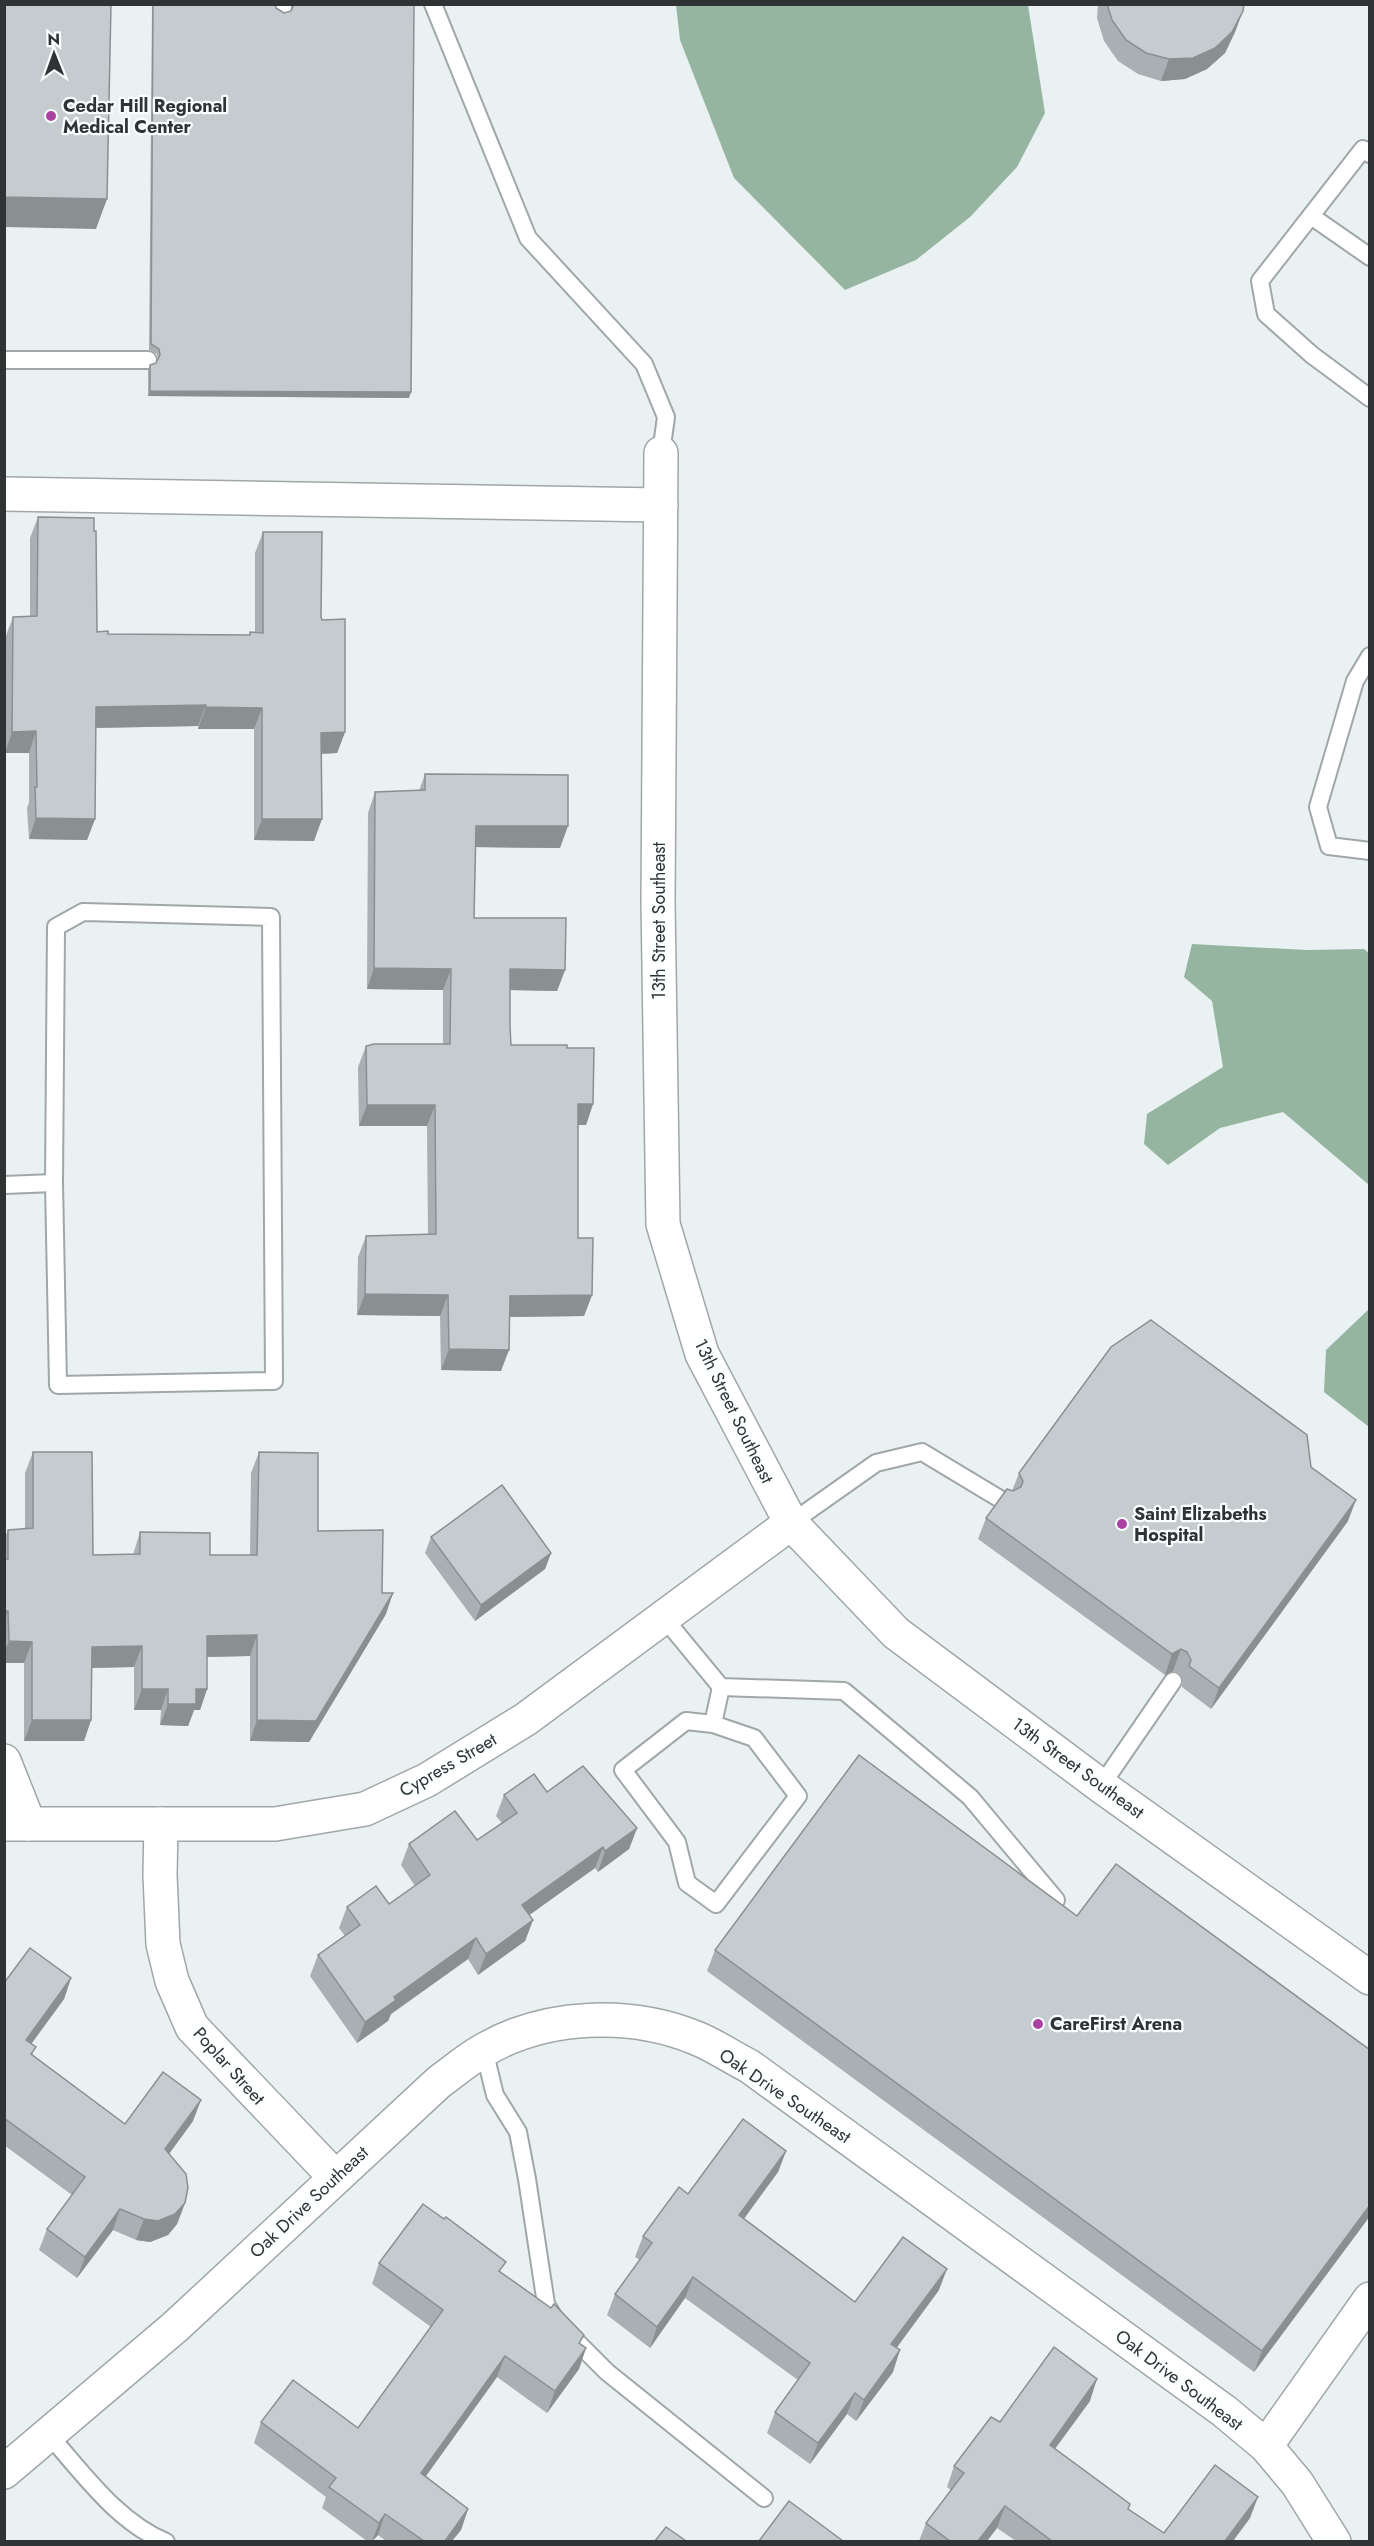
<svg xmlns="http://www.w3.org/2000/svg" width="1374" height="2546" font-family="Jost,sans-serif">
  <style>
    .forest { fill: #96b5a0 }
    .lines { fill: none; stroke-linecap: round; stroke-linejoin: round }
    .lane-casing { stroke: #a0a7a8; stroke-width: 20 }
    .street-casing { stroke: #a0a7a8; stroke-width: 36 }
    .lane { stroke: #fff; stroke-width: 16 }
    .street { stroke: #fff; stroke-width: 33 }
    .wall { fill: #a9afb2 }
    .shaded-wall { fill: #8a8f91 }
    .building { fill: #c5cccf; stroke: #8a8f91; stroke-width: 1.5 }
    .poi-dot { fill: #aa42a4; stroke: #f9feff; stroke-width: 2 }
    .labels { text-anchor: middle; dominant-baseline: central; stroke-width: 4.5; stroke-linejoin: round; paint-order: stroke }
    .poi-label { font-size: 18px; font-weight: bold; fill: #303333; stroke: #f9feff; text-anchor: start }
    .street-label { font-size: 18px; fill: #303333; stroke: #f9feff }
  </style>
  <rect width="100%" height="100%" fill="#e9f1f2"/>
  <g class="forest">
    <path d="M676,5H1028L1045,113L1017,167L970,217L916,260L845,290L734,178L680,40Z"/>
    <path d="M1192,944L1307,950L1364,949L1369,953V1185L1283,1112L1220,1128L1168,1165L1144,1144L1147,1114L1223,1067L1212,1001L1184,977Z"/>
    <path d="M1369,1309V1427L1324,1392L1326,1350Z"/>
  </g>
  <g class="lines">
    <defs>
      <g id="lane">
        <path d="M283,4V8"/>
        <path d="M433,4L528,238L644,364L666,417L661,453"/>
        <path d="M1370,154L1363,149L1260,281L1266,314L1312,355L1370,398"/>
        <path d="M1311,216L1370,257"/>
        <path d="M4,360H148"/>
        <path d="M1370,656L1355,681L1318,807L1329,846L1370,851"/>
        <path d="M83,912L271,917L274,1381L58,1385L54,1183L56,927Z"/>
        <path d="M4,1185L54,1183"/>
        <path d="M791,1523L876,1463L922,1452L1005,1502"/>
        <path d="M664,1618L721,1687L844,1691L970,1797L1056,1900"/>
        <path d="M713,1724L754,1738L798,1796L716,1904L687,1883L677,1842L623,1770L686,1721L713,1724L721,1687"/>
        <path d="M1101,1786L1173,1681"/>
        <path d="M484,2050L495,2095L518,2132L527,2179L546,2304L556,2321L607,2372L764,2498"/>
        <path d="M49,2435C83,2473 117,2522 166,2542"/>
      </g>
      <g id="street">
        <path d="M661,453L658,902L663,1224L702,1354L791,1523L896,1633L1101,1786L1370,1978"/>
        <path d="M4,494L661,505"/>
        <path d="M4,1761L29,1824"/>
        <path d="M4,1824H275L365,1809L427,1780L526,1719L791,1523"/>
        <path d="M161,1824L160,1875L163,1944L172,1981L192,2027L335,2177"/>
        <path d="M1266,2446L1370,2299"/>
        <path d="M4,2472L175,2327L439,2082C454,2071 468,2059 484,2050C546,2014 630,2011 696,2038C714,2045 731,2057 749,2066L1224,2411L1266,2446L1297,2483L1334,2542"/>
      </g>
    </defs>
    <use href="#lane" class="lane-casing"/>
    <use href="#street" class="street-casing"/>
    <use href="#lane" class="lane"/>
    <use href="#street" class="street"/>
  </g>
  <g class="wall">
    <path d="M152,4H275L409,398L148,396V370L150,365L156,363L158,359L157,354L149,350Z"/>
    <path d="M1098,4H1244L1235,32L1225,53L1207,69L1185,79L1161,81L1138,74L1118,61L1104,41L1097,18Z"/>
    <path d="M38,517L97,632L108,634L249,635L250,632H255V553L263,532L321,617L345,732L337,753L321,754L314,841L254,840V729H198V726L96,728L95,819L87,840L29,839L27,808L29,802V753H5V638L13,617H30V538Z"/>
    <path d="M425,774L560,848L476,847L474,918L565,970L557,991L510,990V1026L511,1045L567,1048L593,1104L586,1125H578V1238L592,1295L584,1316L509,1317L501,1371L441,1370L440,1316L357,1315L358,1257L366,1236L428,1235L427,1126H359L358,1067L366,1046L443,1044V990L367,989L368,813L375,792L419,791Z"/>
    <path d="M33,1452L93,1555H133L140,1532L210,1555H250L251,1473L259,1452L318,1531L382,1593L386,1614L309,1742L250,1741V1656L207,1657V1689L200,1710H194L188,1726L160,1725L161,1710H134V1667L92,1668L91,1720L84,1741H24V1663H4V1539L8,1530L25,1529V1473Z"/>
    <path d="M1311,1467L1348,1521L1211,1709L1182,1687L1183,1681L1179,1673L1173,1671L1165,1675L978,1539L986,1518L1012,1491L1019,1473Z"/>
    <path d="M431,1537L551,1553L545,1569L475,1621L425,1553Z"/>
    <path d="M547,1792L637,1828L629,1849L598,1872L595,1868L529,1915L533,1920L525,1941L478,1975L468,1959L391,2014L388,2021L357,2043L310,1976L318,1955L345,1936L339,1928L347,1907L389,1904L415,1886L401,1865L409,1844L477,1840L502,1823L496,1816L504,1795Z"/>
    <path d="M1077,1916L1370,2050V2216L1254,2372L707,1971L715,1950Z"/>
    <path d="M71,1978L64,1999L31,2043L33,2056L125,2124L193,2121L169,2154L185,2203L177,2224L168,2235L150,2242L136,2240L113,2230L77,2278L39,2250L47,2229L72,2195L4,2145V1983Z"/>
    <path d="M786,2151L778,2172L744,2219L855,2302L939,2290L896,2348L893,2372L856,2421L847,2414L810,2464L767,2433L775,2412L798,2380L685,2298L650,2348L607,2315L615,2294L640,2260L635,2257L643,2236L688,2194Z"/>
    <path d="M379,2263L502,2273L581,2344L586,2348L579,2369L547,2413L497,2377L426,2476L468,2509L461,2530L452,2541H386L378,2535L373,2541H367L322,2508L326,2497L254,2443L261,2422L358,2428L431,2327L372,2284Z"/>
    <path d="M1090,2401L1055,2449L1129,2509L1164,2533L1250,2518L1233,2541H1016L997,2528L987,2541H919L926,2523L951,2490L947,2487L954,2466L1000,2422Z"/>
  </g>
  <g class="shaded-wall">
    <path d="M1243,11L1235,32L1225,53L1207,69L1185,79L1161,81L1169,59Z"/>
    <path d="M4,197L107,199L96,229L4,227Z"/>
    <path d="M150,391L411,392L409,398L148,396Z"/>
    <path d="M206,705L198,726L88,728L96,707Z"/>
    <path d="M206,707L262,708L254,729H198Z"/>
    <path d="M36,731L29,753H5L12,732Z"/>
    <path d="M345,732L337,753L313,754L321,733Z"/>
    <path d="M36,818L95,819L87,840L29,839Z"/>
    <path d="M262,819H322L314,841L254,840Z"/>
    <path d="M476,826H568L560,848L469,847Z"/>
    <path d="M374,968L451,969L443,990L367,989Z"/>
    <path d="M510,969L565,970L557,991L502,990Z"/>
    <path d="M578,1104H593L586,1125H570Z"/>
    <path d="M367,1105H435L427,1126H359Z"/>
    <path d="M365,1294L448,1295L440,1316L357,1315Z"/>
    <path d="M592,1295L584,1316L502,1317L510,1296Z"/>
    <path d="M449,1349L509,1350L501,1371L441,1370Z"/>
    <path d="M1356,1500L1348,1521L1211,1709L1219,1688Z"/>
    <path d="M551,1553L545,1569L475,1621L481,1605Z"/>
    <path d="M393,1593L386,1614L309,1742L250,1741L257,1720Z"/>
    <path d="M4,1611H8L4,1620Z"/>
    <path d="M257,1635L250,1656L200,1657L207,1636Z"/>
    <path d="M9,1641L32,1642L24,1663H4V1653Z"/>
    <path d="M142,1646L134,1667L84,1668L92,1647Z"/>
    <path d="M1181,1649L1173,1671L1165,1675L1172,1654Z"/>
    <path d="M142,1689H168L161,1710H134Z"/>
    <path d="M196,1689H207L200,1710H194L188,1726L160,1725L168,1704Z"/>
    <path d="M32,1720H91L84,1741H24Z"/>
    <path d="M637,1828L629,1849L598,1872L605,1851Z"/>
    <path d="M603,1847L595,1868L514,1926L522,1905Z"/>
    <path d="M533,1920L525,1941L478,1975L486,1954Z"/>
    <path d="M476,1938L468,1959L391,2014L388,2021L357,2043L365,2022L394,1997Z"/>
    <path d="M71,1978L64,1999L19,2061L26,2040Z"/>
    <path d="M201,2100L193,2121L157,2170L165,2149Z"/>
    <path d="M786,2151L778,2172L731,2236L739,2215Z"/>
    <path d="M185,2203L177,2224L168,2235L150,2242L136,2240L144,2219Z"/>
    <path d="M1370,2205V2216L1254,2372L1262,2351Z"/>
    <path d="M120,2209L113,2230L77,2278L85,2257Z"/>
    <path d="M947,2269L939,2290L884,2365L891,2344Z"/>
    <path d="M693,2277L685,2298L650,2348L657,2327Z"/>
    <path d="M586,2348L579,2369L547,2413L555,2391Z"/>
    <path d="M900,2350L893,2372L856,2421L864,2400Z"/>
    <path d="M505,2356L497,2377L413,2494L421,2473Z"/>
    <path d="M1097,2379L1090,2401L1042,2466L1050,2445Z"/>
    <path d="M855,2393L847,2414L810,2464L818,2443Z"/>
    <path d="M1258,2497L1250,2518L1233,2541H1225Z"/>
    <path d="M1005,2506L997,2528L987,2541H978Z"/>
    <path d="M468,2509L461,2530L452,2541H445Z"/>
    <path d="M385,2514L378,2535L372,2541L379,2523Z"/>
  </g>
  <g class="building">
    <path d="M4,4H111L107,199L4,197Z"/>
    <path d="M153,4H275L276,8L284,13L291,11L294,4H414L411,392L150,391V365L156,363L160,355L159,349L151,344Z"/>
    <path d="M1107,4H1244L1243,11L1232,32L1215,48L1193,58L1169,59L1146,53L1126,40L1112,20Z"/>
    <path d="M38,517L94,518V531H96L97,632L108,631V634L250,635V632L263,633V532H322L321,617L322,620L345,619V732L321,733L322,819H262V708L206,707V705L96,707L95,819L36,818L35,787H37L36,731L12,732L13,617L37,616Z"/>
    <path d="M425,774L568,775V826H476L474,918H566L565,970L510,969V1026L511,1045H567V1048H594L593,1104H578V1238H593L592,1295L510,1296L509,1350L449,1349L448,1295L365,1294L366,1236L436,1234L435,1105H367L366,1046L374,1044H450L451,969L374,968L375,792L425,790Z"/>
    <path d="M1151,1320L1307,1435L1311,1467L1356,1500L1219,1688L1189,1666L1191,1660L1187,1652L1181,1649L1172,1654L986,1518L1007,1489L1013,1491L1021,1487L1023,1481L1019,1473L1111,1347Z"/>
    <path d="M33,1452H92L93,1555L140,1554V1532L210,1533V1555H257L259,1452L318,1453V1531L383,1530L382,1593H393L316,1721L257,1720V1635L207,1636V1689H196V1704H168V1689H142V1646L92,1647L91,1720H32V1642L9,1641L8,1611H4V1560L8,1559V1530L33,1528Z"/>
    <path d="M502,1485L551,1553L481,1605L431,1537Z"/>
    <path d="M859,1755L1077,1916L1116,1864L1370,2050V2205L1262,2351L715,1950Z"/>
    <path d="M583,1766L637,1828L605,1851L603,1847L522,1905L533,1920L486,1954L476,1938L394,1997L396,2000L365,2022L318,1955L360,1925L347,1907L376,1886L389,1904L430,1875L409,1844L455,1811L477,1840L517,1813L504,1795L534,1774L547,1792Z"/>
    <path d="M30,1948L71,1978L26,2040L36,2047L31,2054L125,2124L163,2072L201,2100L165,2149L186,2174L188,2188L185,2203L175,2214L158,2221L144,2219L120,2209L85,2257L47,2229L85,2177L4,2118V1983Z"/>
    <path d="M743,2119L786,2151L739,2215L855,2302L903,2237L947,2269L891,2344L900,2350L864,2400L855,2393L818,2443L775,2412L810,2363L693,2277L657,2327L615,2294L652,2243L643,2236L679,2187L688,2194Z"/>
    <path d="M423,2204L444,2219L446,2217L506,2262L499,2271L551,2308L554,2304L584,2335L579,2343L586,2348L555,2391L505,2356L421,2473L468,2509L445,2541H424L385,2514L379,2523L329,2487L336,2478L261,2422L293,2380L358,2428L443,2310L379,2263Z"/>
    <path d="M1054,2347L1097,2379L1050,2445L1130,2504L1128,2509L1164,2533L1215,2465L1258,2497L1225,2541H1052L1005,2506L978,2541H950L926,2523L964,2473L954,2466L991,2417L1000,2422Z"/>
    <path d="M789,2501L843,2541H759Z"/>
    <path d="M666,2527L686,2541H655Z"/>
  </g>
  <g class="poi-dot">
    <circle cx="51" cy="116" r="6"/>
    <circle cx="1122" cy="1524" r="6"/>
    <circle cx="1038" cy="2024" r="6"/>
  </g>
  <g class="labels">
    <g class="poi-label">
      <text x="63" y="106">Cedar Hill Regional<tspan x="63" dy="21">Medical Center</tspan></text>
      <text x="1134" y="1514">Saint Elizabeths<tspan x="1134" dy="21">Hospital</tspan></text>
      <text x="1050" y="2024">CareFirst Arena</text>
    </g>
    <g class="street-label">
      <text transform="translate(659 921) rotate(-90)">13th Street Southeast</text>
      <text transform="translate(734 1411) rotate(64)">13th Street Southeast</text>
      <text transform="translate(448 1765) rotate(-30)">Cypress Street</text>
      <text transform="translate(1078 1768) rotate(36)">13th Street Southeast</text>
      <text transform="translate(229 2066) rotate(48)">Poplar Street</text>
      <text transform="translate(785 2096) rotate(34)">Oak Drive Southeast</text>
      <text transform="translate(309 2202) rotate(-43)">Oak Drive Southeast</text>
      <text transform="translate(1179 2380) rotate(37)">Oak Drive Southeast</text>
    </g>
  </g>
  <rect width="1374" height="2546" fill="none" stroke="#303333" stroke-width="12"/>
  <g transform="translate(54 54) rotate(359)" stroke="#f9feff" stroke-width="4.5" paint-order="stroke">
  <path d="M0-4.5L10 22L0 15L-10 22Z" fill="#303333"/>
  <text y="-9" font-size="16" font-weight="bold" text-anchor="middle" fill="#303333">N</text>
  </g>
</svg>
